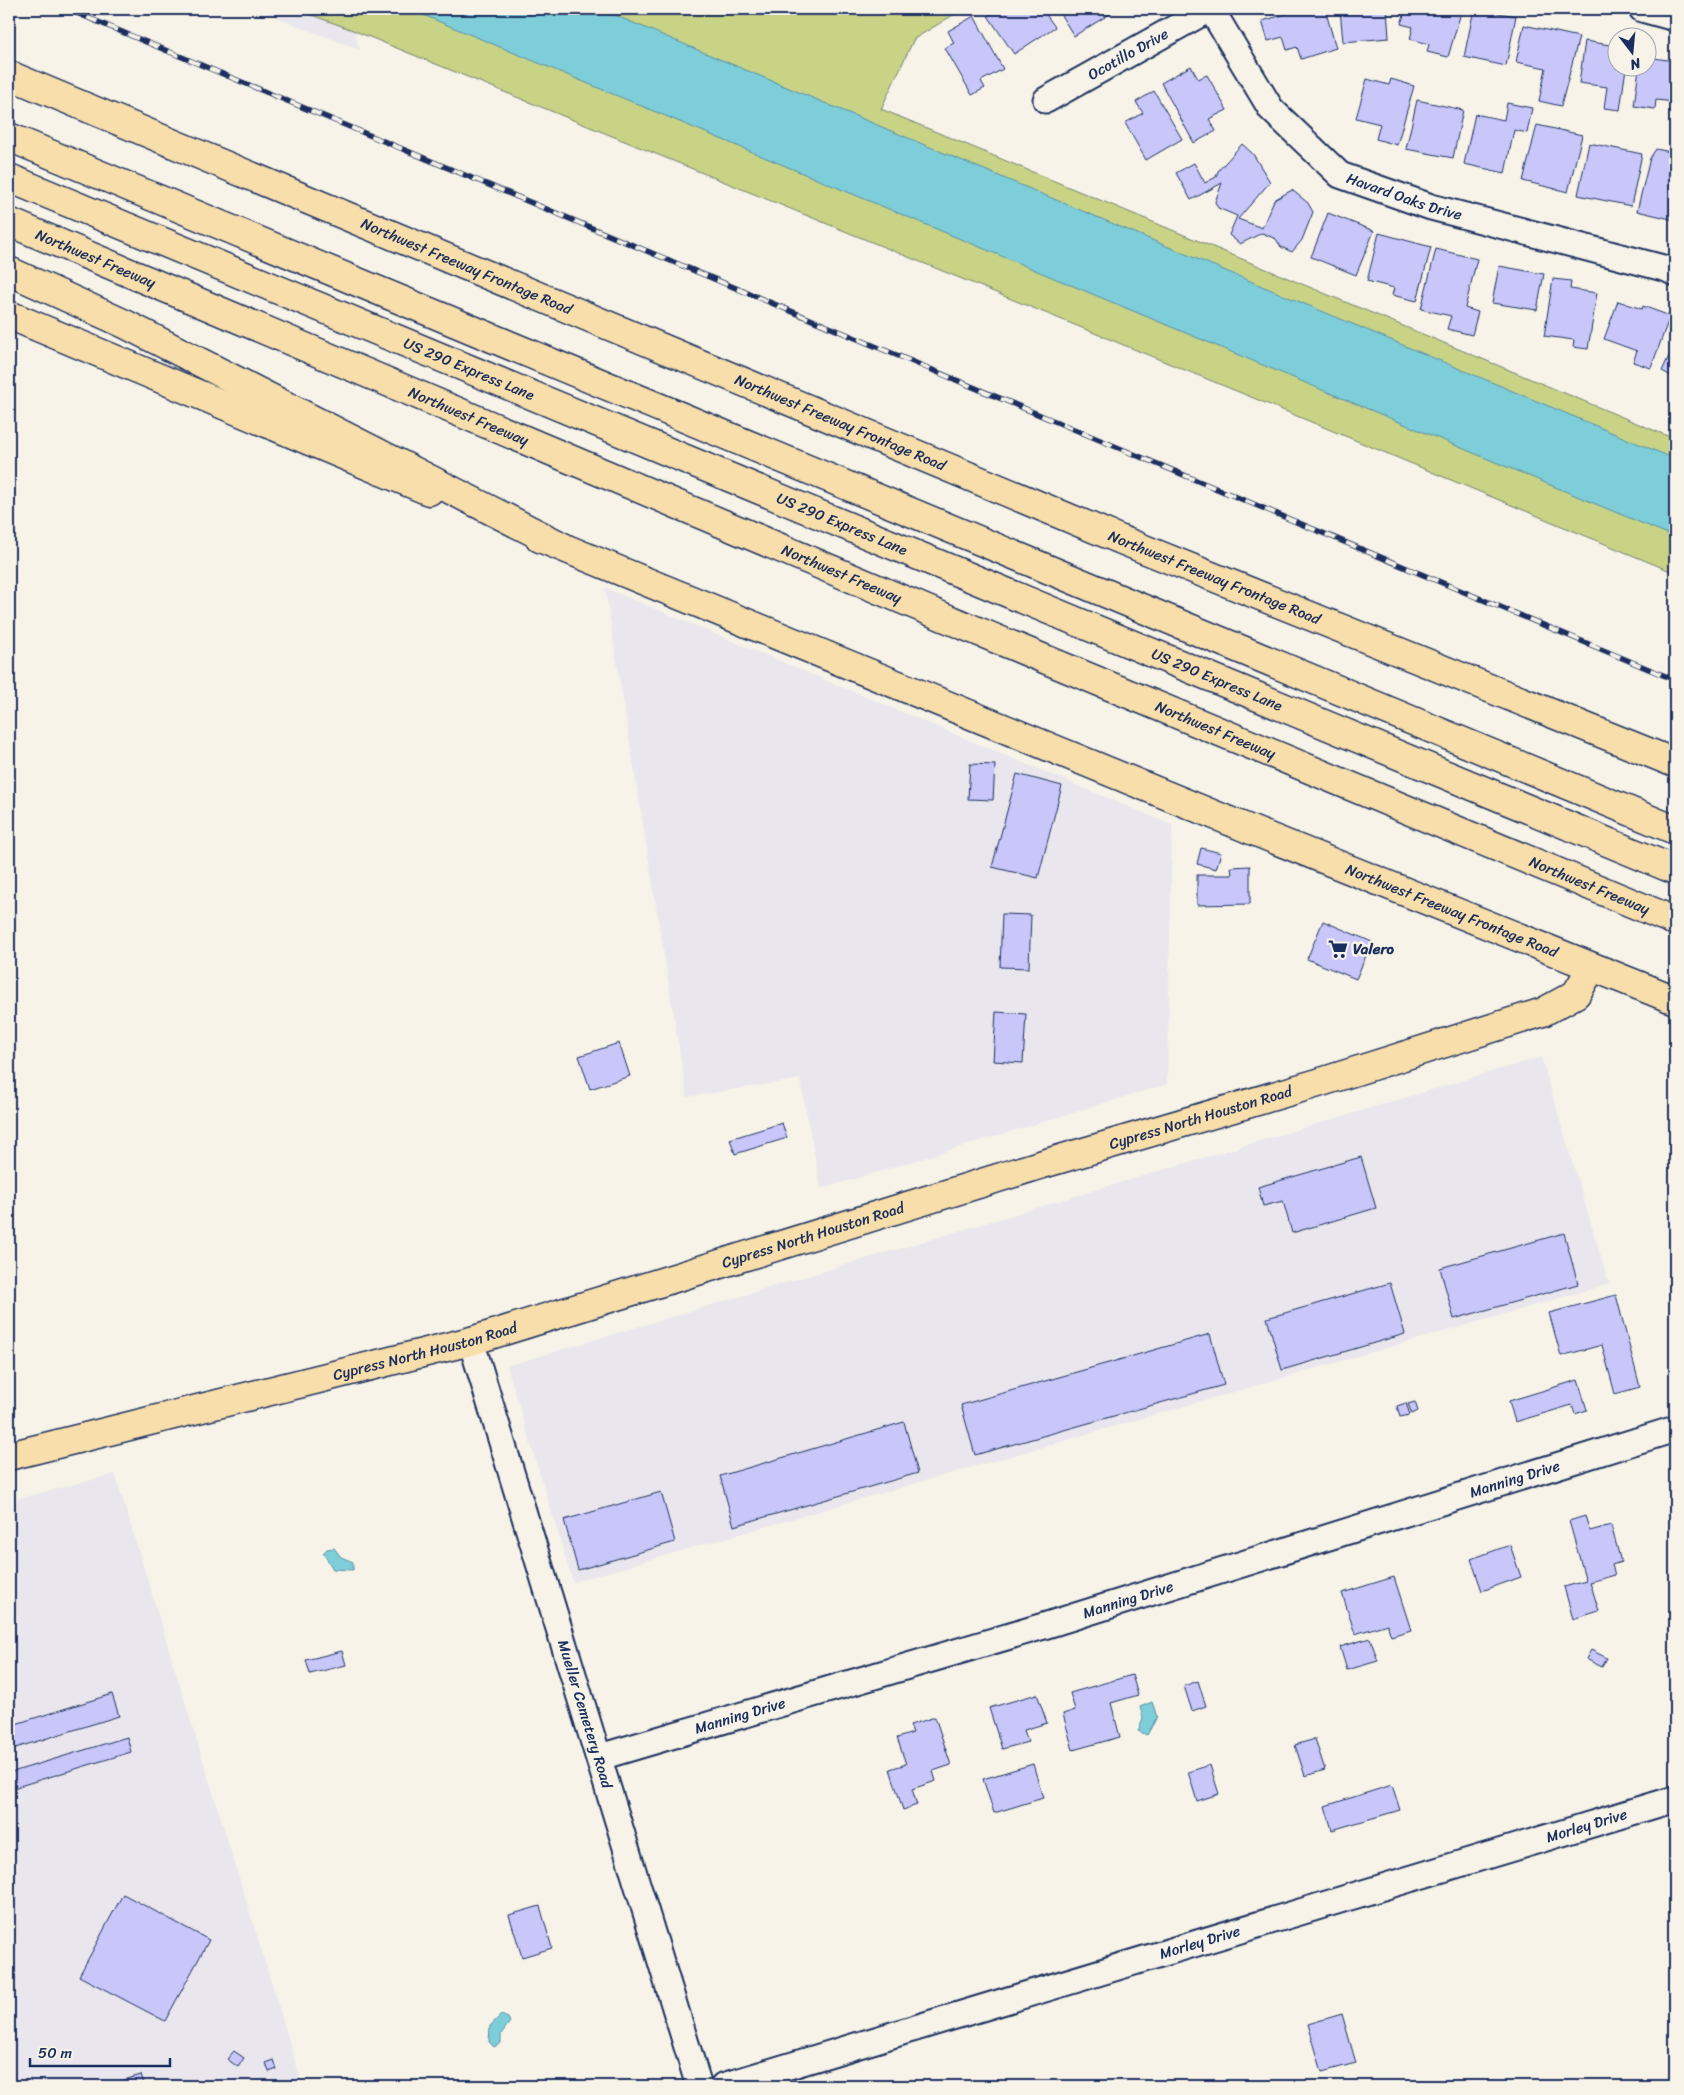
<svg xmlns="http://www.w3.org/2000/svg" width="1684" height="2095" font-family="Sriracha,sans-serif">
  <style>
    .built { fill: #e9e6ed }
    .green { fill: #c8d386; stroke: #728172 }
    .water { fill: #7eced9; stroke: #568ea8 }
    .building { fill: #c9c7fa; stroke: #1b2f5e }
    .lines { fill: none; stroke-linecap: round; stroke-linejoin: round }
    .minor-casing { stroke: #1b2f5e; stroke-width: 29 }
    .major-casing { stroke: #1b2f5e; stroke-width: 31 }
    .highway-casing { stroke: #1b2f5e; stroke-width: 31 }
    .minor { stroke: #f7f3e8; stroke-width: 25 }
    .major { stroke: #f8deab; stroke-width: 28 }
    .highway { stroke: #f8deab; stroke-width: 28 }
    .rail-casing { stroke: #1b2f5e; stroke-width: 5.5 }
    .rail { stroke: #f7f3e8; stroke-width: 4; stroke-dasharray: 11; stroke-linecap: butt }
    .labels { text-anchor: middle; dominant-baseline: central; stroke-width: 5; stroke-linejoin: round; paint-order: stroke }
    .street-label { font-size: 15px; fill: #1b2f5e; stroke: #f7f3e8 }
    .poi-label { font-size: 15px; font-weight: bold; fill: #1b2f5e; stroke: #f7f3e8; text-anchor: start }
  </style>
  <rect width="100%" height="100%" fill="#f7f3e8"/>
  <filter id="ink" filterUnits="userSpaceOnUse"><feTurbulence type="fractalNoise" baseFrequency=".02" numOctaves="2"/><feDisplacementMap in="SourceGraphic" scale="10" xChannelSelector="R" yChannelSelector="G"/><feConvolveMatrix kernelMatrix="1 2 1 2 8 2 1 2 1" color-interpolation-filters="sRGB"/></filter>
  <g filter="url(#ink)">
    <g class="built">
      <path d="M255,9H347L360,50Z"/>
      <path d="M605,588L1172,825L1167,1084L821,1189L800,1079L687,1097Z"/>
      <path d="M1541,1057L1609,1284L573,1582L507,1366Z"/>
      <path d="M115,1474L303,2086H9V1501Z"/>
    </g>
    <path class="green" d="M295,9H963L914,39L881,109L1675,439V573L1251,397L350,29Z"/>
    <g class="water">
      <path d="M409,9H600L1675,459V537Z"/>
      <path d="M334,1548L341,1557L353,1562V1570L333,1569L323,1553L327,1549Z"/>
      <path d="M1152,1702L1157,1717L1147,1735L1138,1731L1143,1718L1140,1707Z"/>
      <path d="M501,2015L508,2018L510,2022L501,2034V2043L494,2047L489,2042L490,2026Z"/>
    </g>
    <g class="building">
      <path d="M999,9H1042L1055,27L1014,54L988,16Z"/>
      <path d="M1057,9H1118L1074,36Z"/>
      <path d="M1304,9H1325L1336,48L1301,59L1297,47L1287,50L1283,37L1268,41L1262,21Z"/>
      <path d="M1340,9H1387L1389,38L1343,42Z"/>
      <path d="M1406,9H1462L1448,57L1427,52L1429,44L1410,39L1413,27L1401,24Z"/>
      <path d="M1474,9L1516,16L1506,66L1464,57Z"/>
      <path d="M974,16L1003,69L981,81L985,88L972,95L945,48L954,43L948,31Z"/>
      <path d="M1524,25L1579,37L1561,106L1539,101L1546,68L1516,62Z"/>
      <path d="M1585,41L1616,46V68H1626L1620,110L1604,108L1607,87L1579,83Z"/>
      <path d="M1646,57L1675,61V102L1656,100L1655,109L1634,106L1639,68H1646Z"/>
      <path d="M1191,66L1198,79L1207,75L1227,110L1209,119L1216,131L1194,143L1161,83Z"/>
      <path d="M1367,79L1389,85L1391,79L1414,86L1397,145L1376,139L1380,124L1356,118Z"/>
      <path d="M1154,91L1182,139L1146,160L1125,123L1143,113L1136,102Z"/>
      <path d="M1417,100L1463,110L1453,158L1406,149Z"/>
      <path d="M1507,103L1532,108L1527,133L1514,130L1505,173L1464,164L1475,114L1504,120Z"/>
      <path d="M1537,125L1582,135L1568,192L1523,181Z"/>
      <path d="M1589,143L1642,154L1631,206L1578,195Z"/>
      <path d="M1242,144L1253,154L1270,182L1238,219L1262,228L1274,200L1292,190L1308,203L1313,212L1302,240L1292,252L1281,247L1276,239L1262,233L1240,244L1229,235L1237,216L1218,208L1215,202L1222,183L1191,200L1176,173L1194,163L1205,183L1216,177L1218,171Z"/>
      <path d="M1656,149L1675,153V220L1637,211L1650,158Z"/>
      <path d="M1328,213L1374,231L1356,275L1311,257Z"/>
      <path d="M1379,233L1431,247L1417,301L1392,295L1394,288L1367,281Z"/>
      <path d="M1436,249L1477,259L1465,308L1478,312L1472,335L1447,329L1451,316L1421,309Z"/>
      <path d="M1499,266L1544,274L1537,310L1492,303Z"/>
      <path d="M1553,279L1571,281L1570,289L1597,293L1588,349L1573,347L1574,340L1544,336Z"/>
      <path d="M1618,301L1642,309L1643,306L1670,316L1651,368L1633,362L1637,351L1604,339Z"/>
      <path d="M1675,343V378L1662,371Z"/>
      <path d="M970,764L995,765L993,800L968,799Z"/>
      <path d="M1017,774L1062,786L1038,878L992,867Z"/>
      <path d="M1201,848L1221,853L1216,869L1197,864Z"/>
      <path d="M1250,866V904L1197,905V875H1232L1231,867Z"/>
      <path d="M1002,914L1031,915L1029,968L1000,967Z"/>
      <path d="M1323,921L1372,942L1356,979L1307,959Z"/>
      <path d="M996,1012L1026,1014L1023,1063L993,1061Z"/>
      <path d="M619,1043L630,1076L590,1089L579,1056Z"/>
      <path d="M782,1123L787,1138L735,1154L730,1139Z"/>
      <path d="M1361,1157L1376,1208L1292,1233L1283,1201L1263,1206L1258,1187Z"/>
      <path d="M1564,1233L1578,1284L1454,1319L1440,1268Z"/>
      <path d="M1390,1283L1405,1334L1282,1370L1267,1318Z"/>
      <path d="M1616,1295L1640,1387L1615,1394L1602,1345L1561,1356L1549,1313Z"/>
      <path d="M1210,1334L1224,1385L975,1455L961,1405Z"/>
      <path d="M1578,1380L1587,1410L1575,1414L1572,1405L1515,1422L1509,1401Z"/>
      <path d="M1415,1402L1418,1411L1412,1414L1408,1404Z"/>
      <path d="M1406,1403L1410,1415L1400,1417L1397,1406Z"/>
      <path d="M904,1422L918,1473L734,1526L720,1476Z"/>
      <path d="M661,1492L675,1542L578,1570L564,1520Z"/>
      <path d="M1585,1516L1590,1531L1611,1525L1621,1562L1612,1565L1615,1575L1590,1582L1599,1611L1573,1619L1564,1587L1586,1581L1569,1521Z"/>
      <path d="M1510,1545L1521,1577L1482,1591L1471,1559Z"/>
      <path d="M1394,1577L1411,1630L1391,1636L1387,1624L1355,1634L1342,1593Z"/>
      <path d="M1370,1638L1378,1661L1347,1670L1340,1647Z"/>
      <path d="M1591,1650L1607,1658L1602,1667L1586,1659Z"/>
      <path d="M342,1651L346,1665L310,1674L306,1660Z"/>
      <path d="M1132,1675L1138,1695L1111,1703L1120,1737L1073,1750L1063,1714L1075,1710L1070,1693Z"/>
      <path d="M1198,1681L1206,1706L1192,1711L1184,1686Z"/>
      <path d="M112,1694L119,1716L9,1750V1726Z"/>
      <path d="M1037,1694L1047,1723L1024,1730L1028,1742L1002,1749L989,1708Z"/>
      <path d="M935,1717L951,1765L933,1771L936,1781L912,1789L917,1805L903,1810L890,1769L906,1764L897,1738L913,1733L910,1725Z"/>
      <path d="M127,1737L131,1752L13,1788L9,1773Z"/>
      <path d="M1315,1739L1325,1770L1305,1776L1295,1745Z"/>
      <path d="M1033,1764L1043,1798L994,1813L983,1779Z"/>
      <path d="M1210,1765L1219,1794L1197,1801L1188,1772Z"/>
      <path d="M1392,1785L1400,1810L1332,1830L1325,1806Z"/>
      <path d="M123,1894L209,1940L165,2021L79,1976Z"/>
      <path d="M540,1906L552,1948L522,1957L509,1915Z"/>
      <path d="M1342,2014L1356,2063L1322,2072L1308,2024Z"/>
      <path d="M234,2051L244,2058L238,2067L227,2059Z"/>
      <path d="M274,2060L277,2069L269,2072L266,2063Z"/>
      <path d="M141,2075L145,2086H104Z"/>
    </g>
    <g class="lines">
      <defs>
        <g id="minor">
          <path id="s1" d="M1211,9L1271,109L1340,175L1431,207L1667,269L1675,273"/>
          <path d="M1642,9L1675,18"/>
          <path id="s2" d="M1046,100L1209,9"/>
          <path id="s3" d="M471,1341L699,2086"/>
          <path id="s4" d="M600,1757L1047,1625L1675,1429"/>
          <path id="s5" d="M723,2086L1675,1799"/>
        </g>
        <g id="major">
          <path id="s6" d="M9,75L1124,541L1675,763"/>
          <path d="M9,315L429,491"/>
          <path id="s7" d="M540,538L1256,832L1675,1000"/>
          <path id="s8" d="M9,1456L471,1341L1043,1164L1318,1083L1543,1012L1576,994L1592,967"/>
        </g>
        <g id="highway">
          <path d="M9,137L1675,830"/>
          <path id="s9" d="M9,178L1675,870"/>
          <path id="s10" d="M9,222L946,618L1675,921"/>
          <path d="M9,271L125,324L563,547"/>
        </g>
      </defs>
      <use href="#minor" class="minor-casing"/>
      <use href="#major" class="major-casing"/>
      <use href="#highway" class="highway-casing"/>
      <use href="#minor" class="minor"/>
      <use href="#major" class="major"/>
      <use href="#highway" class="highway"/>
      <defs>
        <path id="rail" d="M67,9L1675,680"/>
      </defs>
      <use href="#rail" class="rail-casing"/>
      <use href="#rail" class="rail"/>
    </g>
  </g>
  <defs>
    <symbol id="supermarket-bare" viewBox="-9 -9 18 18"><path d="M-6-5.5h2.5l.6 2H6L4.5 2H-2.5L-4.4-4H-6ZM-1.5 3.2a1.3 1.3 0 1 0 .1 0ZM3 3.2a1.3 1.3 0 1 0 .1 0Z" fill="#1b2f5e" stroke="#f7f3e8" stroke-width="2.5" paint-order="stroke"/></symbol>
  </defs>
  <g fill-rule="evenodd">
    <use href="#supermarket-bare" x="1324" y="935" width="28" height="28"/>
  </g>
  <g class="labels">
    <g class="street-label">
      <text stroke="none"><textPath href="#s2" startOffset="94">Ocotillo Drive</textPath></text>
      <text stroke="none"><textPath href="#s1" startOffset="280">Havard Oaks Drive</textPath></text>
      <text stroke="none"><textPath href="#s10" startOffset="94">Northwest Freeway</textPath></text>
      <text stroke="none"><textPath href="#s6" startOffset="496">Northwest Freeway Frontage Road</textPath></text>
      <text stroke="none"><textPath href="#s9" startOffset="498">US 290 Express Lane</textPath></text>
      <text stroke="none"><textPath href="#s10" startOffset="499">Northwest Freeway</textPath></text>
      <text stroke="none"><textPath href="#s6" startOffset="901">Northwest Freeway Frontage Road</textPath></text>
      <text stroke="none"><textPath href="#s9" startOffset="902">US 290 Express Lane</textPath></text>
      <text stroke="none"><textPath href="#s10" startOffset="904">Northwest Freeway</textPath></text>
      <text stroke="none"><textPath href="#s6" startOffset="1306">Northwest Freeway Frontage Road</textPath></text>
      <text stroke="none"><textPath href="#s9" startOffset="1308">US 290 Express Lane</textPath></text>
      <text stroke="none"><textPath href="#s10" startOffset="1309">Northwest Freeway</textPath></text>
      <text stroke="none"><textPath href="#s10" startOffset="1714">Northwest Freeway</textPath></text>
      <text stroke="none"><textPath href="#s7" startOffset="985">Northwest Freeway Frontage Road</textPath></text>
      <text stroke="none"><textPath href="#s8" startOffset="1239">Cypress North Houston Road</textPath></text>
      <text stroke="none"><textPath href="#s8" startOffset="834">Cypress North Houston Road</textPath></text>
      <text stroke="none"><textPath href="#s8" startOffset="429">Cypress North Houston Road</textPath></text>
      <text stroke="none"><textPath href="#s4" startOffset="956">Manning Drive</textPath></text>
      <text stroke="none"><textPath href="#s4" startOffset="551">Manning Drive</textPath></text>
      <text stroke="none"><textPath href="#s3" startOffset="390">Mueller Cemetery Road</textPath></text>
      <text stroke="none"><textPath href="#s4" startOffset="146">Manning Drive</textPath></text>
      <text stroke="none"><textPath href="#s5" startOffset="902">Morley Drive</textPath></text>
      <text stroke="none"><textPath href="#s5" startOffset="498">Morley Drive</textPath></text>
    </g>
    <g class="poi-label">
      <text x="1353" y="949">Valero</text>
    </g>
  </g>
  <rect width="1684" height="2095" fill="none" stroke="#f7f3e8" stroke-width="30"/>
  <rect x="15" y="15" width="1654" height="2065" fill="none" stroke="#1b2f5e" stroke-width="2" filter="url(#ink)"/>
  <g transform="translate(1632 52) rotate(164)"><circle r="24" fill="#f7f3e8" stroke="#9fa5b1"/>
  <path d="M0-4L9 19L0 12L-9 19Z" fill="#1b2f5e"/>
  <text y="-8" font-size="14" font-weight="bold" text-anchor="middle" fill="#1b2f5e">N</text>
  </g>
  <path d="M30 2058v8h140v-8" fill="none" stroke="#1b2f5e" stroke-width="2.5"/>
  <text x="38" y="2058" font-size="15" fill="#1b2f5e" stroke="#f7f3e8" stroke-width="4" paint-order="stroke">50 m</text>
</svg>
